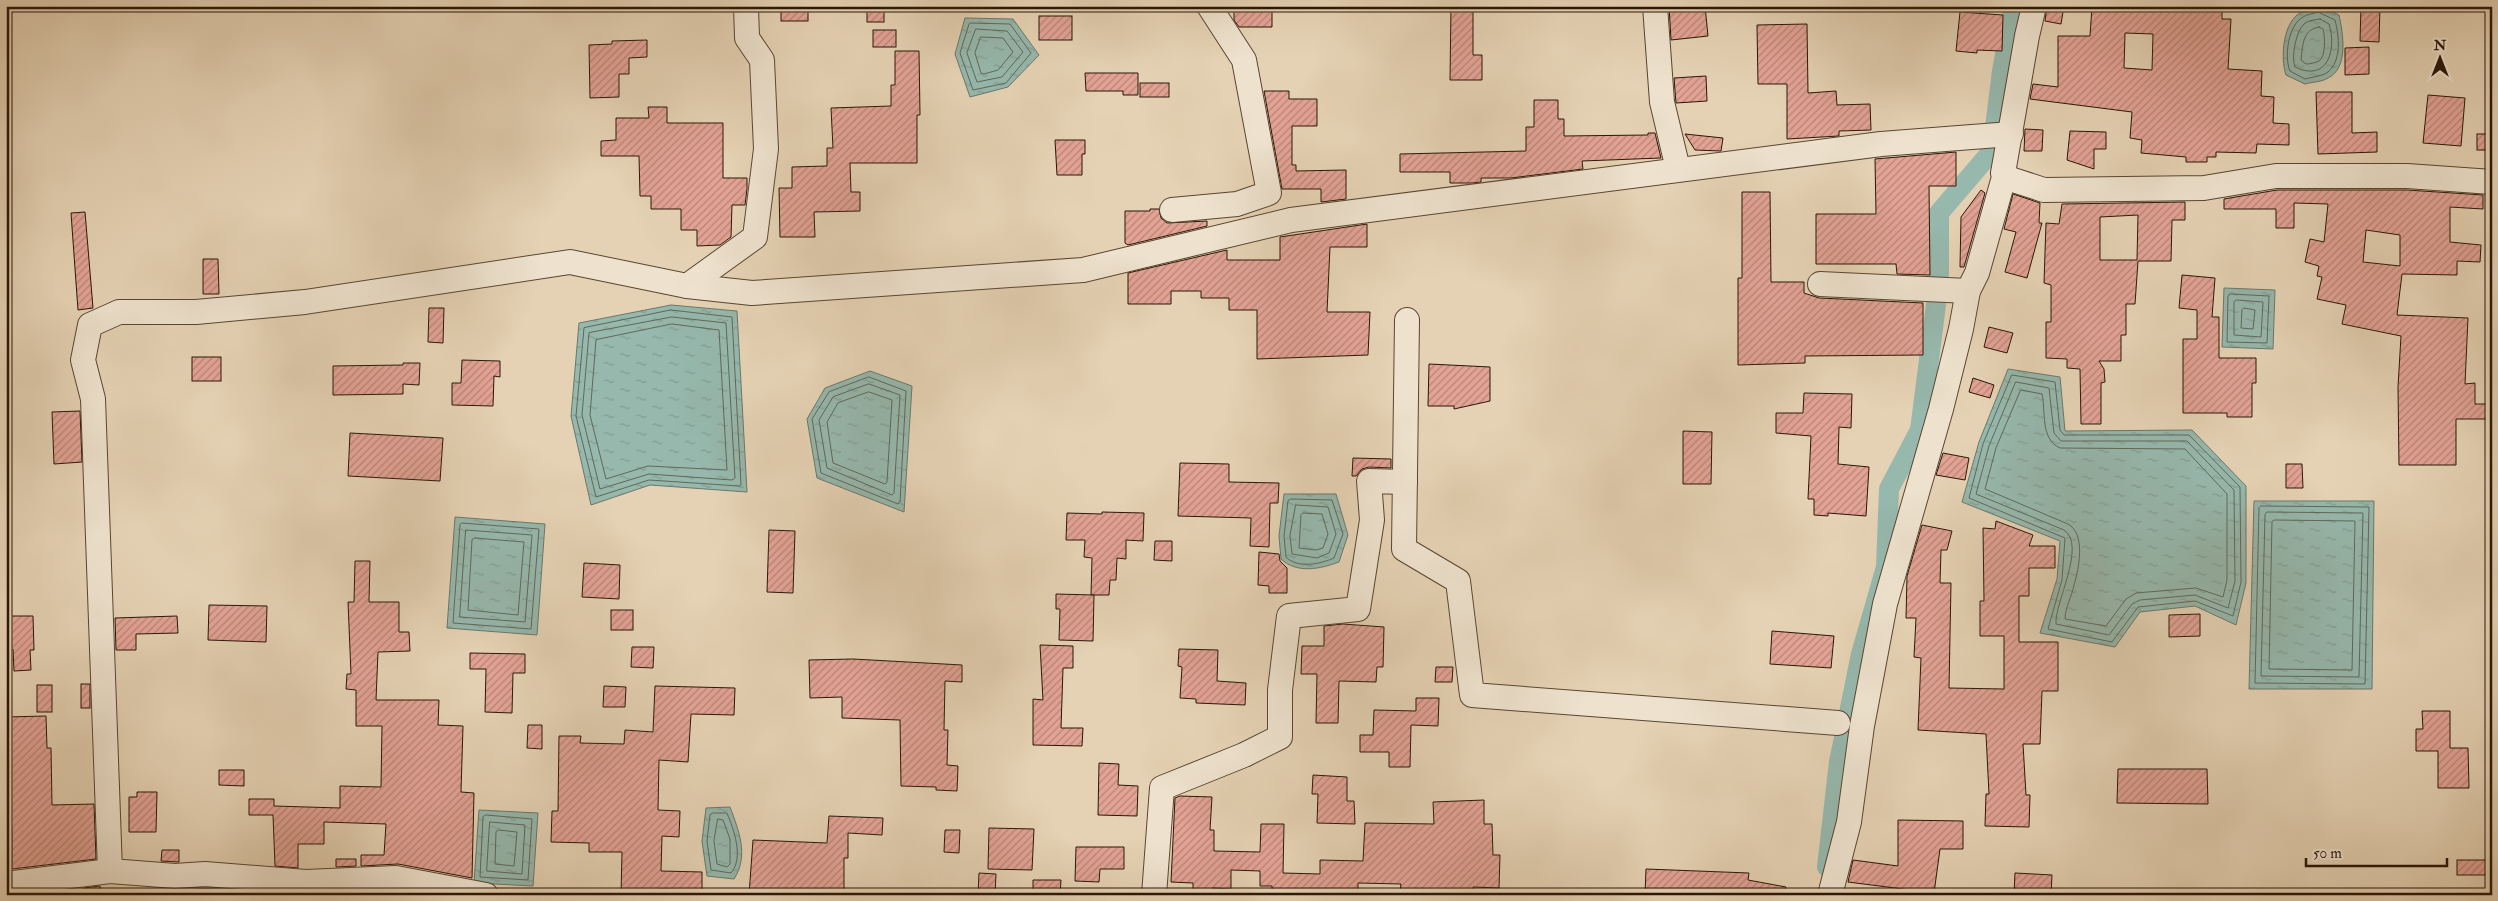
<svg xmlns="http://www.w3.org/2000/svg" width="2498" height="901" font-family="'IM FELL Double Pica',serif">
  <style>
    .water { fill: url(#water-ripples); stroke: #6b786b }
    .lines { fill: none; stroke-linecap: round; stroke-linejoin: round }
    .shore { stroke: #60685a; stroke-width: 1 }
    .canal { stroke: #96b8ad; stroke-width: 20 }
    .building { fill: url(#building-hatch); stroke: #2a1707; fill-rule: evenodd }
    .minor-casing { stroke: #594632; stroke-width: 26 }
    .minor { stroke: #eee2ce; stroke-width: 24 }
  </style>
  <defs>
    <pattern id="water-ripples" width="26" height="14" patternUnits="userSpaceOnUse" patternTransform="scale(1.25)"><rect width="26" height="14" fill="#96b8ad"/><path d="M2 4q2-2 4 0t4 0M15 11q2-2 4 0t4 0" fill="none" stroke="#819d93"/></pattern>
    <pattern id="building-hatch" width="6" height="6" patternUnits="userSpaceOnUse" patternTransform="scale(1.25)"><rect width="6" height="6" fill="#e3a395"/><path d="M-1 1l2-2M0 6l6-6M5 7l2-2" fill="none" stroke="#b88478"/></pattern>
  </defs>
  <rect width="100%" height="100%" fill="#e5d2b4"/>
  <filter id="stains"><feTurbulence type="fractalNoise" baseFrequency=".004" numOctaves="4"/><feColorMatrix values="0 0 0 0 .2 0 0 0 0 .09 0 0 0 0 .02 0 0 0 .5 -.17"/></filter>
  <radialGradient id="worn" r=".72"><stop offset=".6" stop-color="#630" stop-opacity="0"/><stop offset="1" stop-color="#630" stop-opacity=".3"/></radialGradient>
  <g class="water">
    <path d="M2321,7L2339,15C2343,33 2349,68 2328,78C2322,82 2312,82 2305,84L2286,75C2280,58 2283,20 2302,12C2307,9 2315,8 2321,7Z"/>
    <path d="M965,18L1013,19L1039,55L1008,87L970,97L955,54Z"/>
    <path d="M2224,288L2275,290L2273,349L2222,347Z"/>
    <path d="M671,305L737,311L747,492L650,485L591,505L571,416L579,323Z"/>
    <path d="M2008,369L2060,377L2065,431L2192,430L2246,486V583L2236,625L2195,606L2140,612L2115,647L2040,633L2057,579L2060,541L1962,502L1979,442Z"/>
    <path d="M870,371L912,386L904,512L817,478L807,419L825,388Z"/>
    <path d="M1284,494H1336L1348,535L1339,562C1320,569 1297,574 1281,559L1279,536Z"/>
    <path d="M2254,501H2374L2372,689H2249Z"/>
    <path d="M455,517L545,524L537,635L447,628Z"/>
    <path d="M730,807C739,831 749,856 734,879L707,876L702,841L706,808Z"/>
    <path d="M479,810L538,813L533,886L474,883Z"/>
    <path d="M183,882L274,887L275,895H181Z"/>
  </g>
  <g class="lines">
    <g class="shore">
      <path d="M2318,12L2335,20C2339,36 2342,60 2328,72C2323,76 2312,77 2305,79L2290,71C2284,57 2288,25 2303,17C2307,14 2313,14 2318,12Z"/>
      <path d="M2320,19L2329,24C2337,49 2328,83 2295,67C2291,57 2296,31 2304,24C2309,20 2315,20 2320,19Z"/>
      <path d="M971,23L1010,24L1031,53L1006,83L973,90L960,53L969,24Z"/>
      <path d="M2319,27L2323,29C2325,36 2326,57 2319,61C2315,63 2310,64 2306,64L2301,60C2303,45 2302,30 2319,27Z"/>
      <path d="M976,29L1007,31L1023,52L1002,77L977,82L967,53Z"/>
      <path d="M981,37L1003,38L1013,52L998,70L984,74L981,73L975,53Z"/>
      <path d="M2231,294L2269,296L2267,343L2227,342L2228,296Z"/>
      <path d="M2237,300L2263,302L2261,337L2234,335V302Z"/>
      <path d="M2244,308L2255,310L2253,329L2241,328L2242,310Z"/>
      <path d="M671,310L732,317L741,485L739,486L649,480L596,497L576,416L584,328Z"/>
      <path d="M672,317L726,323L735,478L732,480L649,474L600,489L582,415L589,333Z"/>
      <path d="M672,324L719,330L727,470L648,466L606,479L590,415L596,340Z"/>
      <path d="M2012,375L2055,382L2060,430L2064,435H2189L2240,487L2241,582L2233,616L2195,601L2138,607L2112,642L2048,629L2062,580L2065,538L1969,498L1983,444Z"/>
      <path d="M869,377L906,391L900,502L898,504L821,473L812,419L829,392Z"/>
      <path d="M2016,382L2049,388L2054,433L2061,441H2187L2234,490L2235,581L2228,608L2195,595L2140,600L2132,604L2109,635L2056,624C2054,604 2087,545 2064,530L1976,494L1989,446Z"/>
      <path d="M869,384L900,395L894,493L892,495L827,468L819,420L833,397Z"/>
      <path d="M2021,390L2042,394C2046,412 2040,439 2060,448L2185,449L2227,494V580L2223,597L2196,588L2136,593L2126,599L2106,626L2065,619C2065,608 2072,596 2074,585C2079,568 2086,534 2068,524L1985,489L1996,448Z"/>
      <path d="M869,392L892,400L887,482L885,484L833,463L827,422L838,403Z"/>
      <path d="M1291,499L1332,500L1343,534L1334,558C1320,564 1298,569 1286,557L1284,536L1288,501Z"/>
      <path d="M1296,505L1328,507L1336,534L1329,553L1317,558L1292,554L1290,536Z"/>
      <path d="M2261,506L2369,507L2365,684L2255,683L2259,508Z"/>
      <path d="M2267,512L2363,513L2359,677L2261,676L2265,515Z"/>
      <path d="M1303,513L1322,514L1328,534L1323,548L1316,550L1299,548L1301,515Z"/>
      <path d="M2275,520L2355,521L2352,670L2269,669L2272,522Z"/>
      <path d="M462,523L539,529L531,629L453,623L460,525Z"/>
      <path d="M466,530L532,535L525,622L460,617Z"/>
      <path d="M475,538L524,542L518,615L468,610L472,540Z"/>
      <path d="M713,813H727C734,830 744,858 731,873L711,870L707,841L710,815Z"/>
      <path d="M486,815L532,819L528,880L480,877L483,817Z"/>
      <path d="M718,819L723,820L730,839V864L727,867L717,864L714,841Z"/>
      <path d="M490,822L525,825L522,874L487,871Z"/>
      <path d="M499,830L517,832L514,866L495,864L496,832Z"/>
      <path d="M195,888L257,891"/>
    </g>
    <g class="canal">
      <path d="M1939,275V213L1992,151L2002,71L2014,6"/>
      <path d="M1827,867L1839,762L1861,654L1886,567L1889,489L1920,430L1936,305"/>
    </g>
  </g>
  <g class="building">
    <rect x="781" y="6" width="27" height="15"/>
    <path d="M1234,6H1272V27H1239L1234,20Z"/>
    <path d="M1451,6H1473V55H1482V80H1450Z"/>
    <path d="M1669,6H1705L1708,36L1671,40Z"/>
    <path d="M2047,6H2064L2061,24L2045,21Z"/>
    <path d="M2092,6H2222V19H2231L2228,69L2262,71L2261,96L2274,97L2273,123L2289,124V145L2257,144L2256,153L2216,152V157H2207V162H2186V157L2141,153L2142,140L2130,138L2132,112L2030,99L2033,84L2058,87V36H2090ZM2125,33L2153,34L2152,70L2124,68Z"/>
    <path d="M2361,6H2380L2379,42L2360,41Z"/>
    <rect x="867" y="7" width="17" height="15"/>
    <path d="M1960,12L2003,15L2002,51L1977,50V53L1956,51Z"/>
    <rect x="1039" y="16" width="33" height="24"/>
    <path d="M1807,24L1808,93L1836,91L1837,105L1870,104L1871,130L1839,131V136L1787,139V84H1758L1757,25Z"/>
    <rect x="873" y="30" width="23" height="17"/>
    <path d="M647,40V57L629,58V74H619V97L590,98L589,45L612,44V41Z"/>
    <path d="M2369,47V74L2345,75V48Z"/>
    <path d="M895,51H919L920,115H917V163H850L851,192H860V211L814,212L815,237H780L779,188H792V167L827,166V148H833L831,108L891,106V85H895Z"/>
    <path d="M1085,73H1138V95H1123V91H1086Z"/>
    <path d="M1706,76L1707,101L1676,103L1674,78Z"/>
    <rect x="1140" y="83" width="29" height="14"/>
    <path d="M1264,91H1289V99H1317V126H1292V165H1296V171L1346,170V199L1321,202V189H1282Z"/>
    <path d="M2316,92H2352V133L2377,132V152L2318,154Z"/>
    <path d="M2428,95L2465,98L2461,146L2423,143Z"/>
    <path d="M1534,100H1558V119H1564V136L1648,135V133H1655L1661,158L1582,161L1583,169L1511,178H1481V182L1472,183H1450V172H1400V154L1526,151V127H1534Z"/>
    <path d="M648,107H667V123H723V178H747V189L745,205H732L731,237L720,245L697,246V230H681V209H651V196H640L639,156H601V141L616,140V118H649Z"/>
    <path d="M2025,129L2043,130L2042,151H2024Z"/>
    <path d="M2070,131L2106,132V149H2094V169L2067,160Z"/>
    <path d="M1685,134L1723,138L1721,151L1695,150Z"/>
    <rect x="2477" y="134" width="15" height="16"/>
    <path d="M1055,140H1085V154H1082V175H1057Z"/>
    <path d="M1956,152V186H1929L1930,275L1897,274L1896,264H1816V214H1876L1875,159Z"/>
    <path d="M1981,190L1985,193L1964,267H1960L1961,217Z"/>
    <path d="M2277,190H2407L2483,195V209L2450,207V242L2481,245L2480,262L2457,261V275L2402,274L2397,315L2468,318L2465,384L2475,383V404H2492V419H2456V465H2399L2398,387L2401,336L2342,324L2346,305L2317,299L2322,277L2317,276L2319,266L2305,262L2310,239L2324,242L2328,204L2294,203V228H2276V209H2224V199ZM2366,230L2400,235V266L2363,262Z"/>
    <path d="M1742,192H1770L1771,282H1804V293L1819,298L1923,303V355L1805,356V363L1738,365V278H1742Z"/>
    <path d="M2013,194L2040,203L2039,223H2042L2027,278L2005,272L2016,232L2004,229Z"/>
    <path d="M2185,202V220H2172L2171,261H2138L2135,304H2126V335H2121V361H2099L2104,369L2105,382L2101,383V424H2081L2080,369L2067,368V359L2046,358V322H2051V285L2044,283L2046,223L2059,224L2062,204ZM2138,215L2137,260H2100V217Z"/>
    <path d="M1150,209H1159L1161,218L1167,223L1207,221V226L1128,245L1125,243V211H1150Z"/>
    <path d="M85,212L93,308L78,310L71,213Z"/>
    <path d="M1367,224V247H1330L1327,312H1370L1368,355L1257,359V310H1229V298H1201V291H1171V304H1128V273L1227,250V260H1280V237Z"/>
    <path d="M203,259H218L219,294H203Z"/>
    <path d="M2182,275L2215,278L2212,317H2219V358H2256V383H2252V417H2227V413H2183V339H2197V310L2179,308Z"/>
    <path d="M429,308H444L443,343L428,342Z"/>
    <path d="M1989,327L2013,333L2007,353L1984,347Z"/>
    <rect x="192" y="357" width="29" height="24"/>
    <path d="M462,360L500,361V377L494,376L493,406L452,405V383H461Z"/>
    <path d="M403,363H420L419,385L403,384V394L333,395V366L403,365Z"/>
    <path d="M1429,364L1490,367V401L1454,409V406H1428Z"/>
    <path d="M1973,378L1994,385L1990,398L1969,392Z"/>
    <path d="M1804,393L1852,394L1851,428L1839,427L1838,464L1869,467L1866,516L1828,513V516L1814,515V499H1808L1811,436L1776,433V413H1803Z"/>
    <path d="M80,411L82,462L54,464L52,412Z"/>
    <path d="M1683,431L1712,432L1711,484H1683Z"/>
    <path d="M350,433L443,438L440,481L348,476Z"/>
    <path d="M1943,453L1969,458L1965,480L1936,475Z"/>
    <path d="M1353,458L1391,459V468L1369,467L1362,469L1356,476H1352Z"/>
    <path d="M1180,463L1229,464V482L1279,483L1278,503H1270L1269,547L1250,546L1251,518L1178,516Z"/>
    <path d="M2286,464H2302L2303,488H2286Z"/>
    <path d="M1102,512L1144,513L1143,541L1126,540V559L1117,558L1116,580H1110L1109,595H1091L1092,558L1084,557L1085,540H1066L1067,513L1102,514Z"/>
    <path d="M1996,521L2033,535L2029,546H2055V568H2029V596H2019V642H2058V691H2042L2040,744H2023L2026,795H2030L2029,827L1985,826L1986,794H1989L1986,734L1918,730L1921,658L1914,657L1916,618H1906L1907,576L1922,525L1952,531L1947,550H1941L1940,583H1951L1949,688L2004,689V636H1980V601H1984L1983,528L1995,529Z"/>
    <path d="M769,530L795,531L793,593L767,592Z"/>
    <path d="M1155,541H1172V561L1154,560Z"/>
    <path d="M1259,552L1279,554L1280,561L1287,568V593H1269V586L1258,585Z"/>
    <path d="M355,561H370L369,602H399V632H409L410,651L378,652L376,700H439L438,725L463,726L461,792L474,793L472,878L398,864L361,866V855H384L386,824L324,822V844H298V868L275,866L273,815H249V799H274V806L340,808V786L381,787L382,726H356V690L346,689L347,674H351L348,602H354Z"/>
    <path d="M584,563L620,565L619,599L582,597Z"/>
    <path d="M1056,594L1094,595L1093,641L1059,640L1060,609H1056Z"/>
    <path d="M209,605L267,606L266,642L208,640Z"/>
    <rect x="611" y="610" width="22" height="20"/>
    <path d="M2200,614V636L2169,637V615Z"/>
    <path d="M6,616H33L34,650H30L31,670L14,671L13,649H6Z"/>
    <path d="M177,616L178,633L136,634V650H116L115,618Z"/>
    <path d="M1343,624L1384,627L1383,667H1377L1376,682L1339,681L1338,723H1316L1317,674H1301L1302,646H1324V626Z"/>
    <path d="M1772,631L1834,636L1831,668L1770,664Z"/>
    <path d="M1040,645L1073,646V668H1063L1061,728H1083L1082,746L1033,745V699L1043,700Z"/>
    <path d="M632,647H654L653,668L631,667Z"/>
    <path d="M1179,649L1218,650L1217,681L1246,683L1245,705L1196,703V699L1180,698L1182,667L1178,666Z"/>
    <path d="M470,653L525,654V673H513L512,713L485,712L486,669H470Z"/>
    <path d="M853,659L962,665V682L945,681L944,730H948L947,765L958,766L957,791L936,790V787L901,786L900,720L842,718V697L810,698L809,660Z"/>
    <path d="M1436,667H1453L1452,682H1435Z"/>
    <rect x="81" y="684" width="9" height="24"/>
    <rect x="37" y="685" width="15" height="27"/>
    <path d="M604,686L626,687L625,707H603Z"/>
    <path d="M655,686L735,688L734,715L691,714L688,762L659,760L658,810L680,811L679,837L662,836L661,871L702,872V890L660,889V895H621L622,852H589V843L551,842L552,811H558L559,736H581L580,743L624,744L625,730L653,732Z"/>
    <path d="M1416,698H1439L1438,726L1411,725L1410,767H1389V752H1360V735H1373L1374,710L1416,711Z"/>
    <path d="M2422,711H2450V748H2468L2469,788H2438V751H2416V729H2423Z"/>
    <path d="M46,716L47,748H51L52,805L94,804L96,859L12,869V828H7L6,717Z"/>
    <path d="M528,725H542V749L527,748Z"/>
    <path d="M1099,763L1119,764L1118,785L1138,786L1137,816L1098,815Z"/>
    <path d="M2118,769H2207L2208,804L2117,803Z"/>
    <path d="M219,770H244V786L219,785Z"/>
    <path d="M1313,775L1347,777V801H1354L1355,824L1317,823L1318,794H1312Z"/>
    <path d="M137,792H157L156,832H129V797H137Z"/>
    <path d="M1180,796L1212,797L1210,830H1214V851L1260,852L1261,824H1284L1283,873L1320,874V860L1363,861L1365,823L1434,824L1433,802L1484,800V824H1492L1493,855H1500L1499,888L1473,887L1474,895H1435V892L1400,891L1401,884L1358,883V895H1278V890L1272,889V886H1260V871L1231,870V889L1213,888L1212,895H1193V883L1171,882L1175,798Z"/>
    <path d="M829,816L883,818L882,835L848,833V858H844V895H749L753,840L827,843Z"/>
    <path d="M1898,820L1963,821V849H1940L1934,893L1848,882L1853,860L1898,866Z"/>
    <path d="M989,828L1034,829L1032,870L988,869Z"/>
    <path d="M945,830H960L959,853L944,852Z"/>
    <path d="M1076,847H1124V869H1100L1099,882L1075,881Z"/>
    <path d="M162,850H179V862L161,861Z"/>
    <path d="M336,859H356V866L336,867Z"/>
    <rect x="2457" y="860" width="35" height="15"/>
    <path d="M1646,869L1749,873L1748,880L1786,887L1785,895H1645Z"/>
    <path d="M979,873L996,874L995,895H978Z"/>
    <path d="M2015,873L2052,875L2051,895H2014Z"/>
    <path d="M1033,880H1061L1060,895H1033Z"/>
    <path d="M100,886L101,895H84V888Z"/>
  </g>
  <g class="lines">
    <defs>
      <g id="minor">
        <path d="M1655,6L1662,102L1678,169"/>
        <path d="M2004,177L2044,190L2204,188L2276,176H2407L2492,182"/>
        <path d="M1172,210L1237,204L1269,193L1244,60L1209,6"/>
        <path d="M1820,284L1968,291"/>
        <path d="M687,286L755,237L766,149L762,60L747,38L746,6"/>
        <path d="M1407,320L1404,549L1458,581L1472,695L1838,723"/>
        <path d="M110,871L93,399L83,360L90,325L119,312H196L305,302L570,262L687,286L752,293L1083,270L1291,220L1881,144L2011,134"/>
        <path d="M6,884L110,871L175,876L205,874L306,882L396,878L486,895"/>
        <path d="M1154,895L1162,788L1244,755L1280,737V690L1289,616L1358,609L1372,520L1369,481L1405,482"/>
        <path d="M1830,895L1849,822L1862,726L1885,604L1941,409L1961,329L1968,291L1977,273L2004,177L2003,173L2027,36L2034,6"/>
      </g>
    </defs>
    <use href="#minor" class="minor-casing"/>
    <use href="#minor" class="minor"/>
  </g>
  <rect width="2498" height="901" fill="none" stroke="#e5d2b4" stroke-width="25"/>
  <rect x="8" y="8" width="2483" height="886" fill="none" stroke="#2a1707" stroke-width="2.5"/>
  <rect x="12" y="12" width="2473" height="876" fill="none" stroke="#2a1707"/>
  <g transform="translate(2440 58)" stroke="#eee2ce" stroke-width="4" paint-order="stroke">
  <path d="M0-4L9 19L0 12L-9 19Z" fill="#2a1707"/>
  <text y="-8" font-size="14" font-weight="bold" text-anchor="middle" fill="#2a1707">N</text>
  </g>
  <path d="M2306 858v8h141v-8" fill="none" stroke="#2a1707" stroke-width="2.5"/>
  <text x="2313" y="858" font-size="15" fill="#2a1707" stroke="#eee2ce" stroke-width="4" paint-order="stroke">50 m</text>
  <rect width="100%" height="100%" filter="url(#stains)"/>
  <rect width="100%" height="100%" fill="url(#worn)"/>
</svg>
